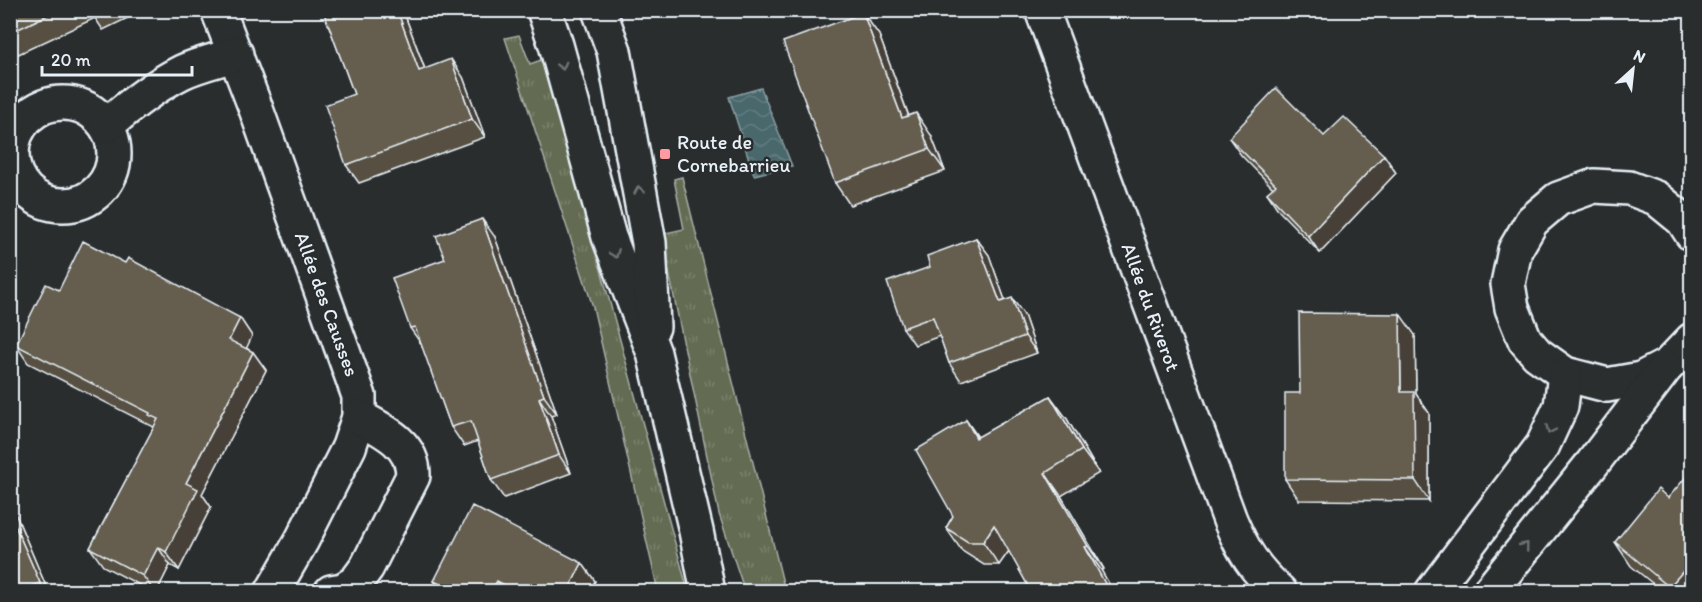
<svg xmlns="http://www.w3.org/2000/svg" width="1702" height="602" font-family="Itim,sans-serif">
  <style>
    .grass { fill: url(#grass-tufts); stroke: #a6aea6; stroke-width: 1.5 }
    .water { fill: url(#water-waves); stroke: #899ea4; stroke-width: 1.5 }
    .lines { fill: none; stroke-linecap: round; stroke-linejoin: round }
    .minor-casing { stroke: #e8f1f8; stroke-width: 38 }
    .major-casing { stroke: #e8f1f8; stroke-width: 38 }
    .minor { stroke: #2a2d2e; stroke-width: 33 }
    .major { stroke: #2a2d2e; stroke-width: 33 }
    .wall { fill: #575043; stroke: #e8f1f8; stroke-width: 1.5 }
    .shaded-wall { fill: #474137; stroke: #e8f1f8; stroke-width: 1.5 }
    .building { fill: #655d4e; stroke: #e8f1f8; stroke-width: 1.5 }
    .oneway { stroke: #6c7275 }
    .poi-dot { fill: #ff9aa2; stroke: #2a2d2e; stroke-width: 2 }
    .labels { text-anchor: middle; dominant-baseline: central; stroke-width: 5; stroke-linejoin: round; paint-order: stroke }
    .poi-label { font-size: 20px; fill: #e8f1f8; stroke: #2a2d2e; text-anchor: start }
    .street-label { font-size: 20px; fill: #e8f1f8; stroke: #2a2d2e }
  </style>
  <defs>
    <pattern id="grass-tufts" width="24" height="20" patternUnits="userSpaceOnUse" patternTransform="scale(1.5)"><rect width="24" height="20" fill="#636c53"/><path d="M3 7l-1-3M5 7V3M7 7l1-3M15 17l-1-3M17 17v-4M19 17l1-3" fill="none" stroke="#79816c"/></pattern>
    <pattern id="water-waves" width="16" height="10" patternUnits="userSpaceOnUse" patternTransform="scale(1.5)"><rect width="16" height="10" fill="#49676c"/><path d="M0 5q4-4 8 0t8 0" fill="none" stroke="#637d82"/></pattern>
  </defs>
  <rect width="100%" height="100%" fill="#2a2d2e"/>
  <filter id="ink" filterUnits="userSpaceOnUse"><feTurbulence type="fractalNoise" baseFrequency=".0167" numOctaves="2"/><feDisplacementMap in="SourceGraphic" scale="12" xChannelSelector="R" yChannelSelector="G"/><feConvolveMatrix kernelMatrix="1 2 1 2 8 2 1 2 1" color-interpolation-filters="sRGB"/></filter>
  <g filter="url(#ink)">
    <g class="grass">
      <path d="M519,35L530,64L544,59L688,591H658L593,307L505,38Z"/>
      <path d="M682,177L785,591L745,592L719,514L661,234L684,229L674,179Z"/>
    </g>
    <path class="water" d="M761,88L792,166L754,175L729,97Z"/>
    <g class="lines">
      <defs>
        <g id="minor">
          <path d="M218,10L256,109L359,396V417L349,447L302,540L272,592"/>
          <path d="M1042,10L1230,520C1243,551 1255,570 1280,592"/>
          <circle cx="63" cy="154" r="51"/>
          <path d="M106,126C129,106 154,86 182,72C199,64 218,60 236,54"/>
          <path d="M1692,234L1683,220L1656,198L1629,188L1594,186L1558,199L1532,221L1515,250L1508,284L1512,308L1525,340L1537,354L1565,374L1607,385L1641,379L1668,365L1692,340"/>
          <path d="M331,592L343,590L356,582L367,567L413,476C414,444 383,430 359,417"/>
          <path d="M1432,592L1543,445L1561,406L1565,374"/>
          <path d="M1489,592L1592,464L1666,367"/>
        </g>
        <g id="major">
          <path d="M544,10L556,45L609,237L654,353L696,531L708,592"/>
          <path d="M599,10L614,51L649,243L653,327"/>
        </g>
      </defs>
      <use href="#minor" class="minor-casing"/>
      <use href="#major" class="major-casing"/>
      <use href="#minor" class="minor"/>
      <use href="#major" class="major"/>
    </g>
    <g class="wall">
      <path d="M10,10H144L103,30L95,18L10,58Z"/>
      <path d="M323,10H403L425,69L463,77L485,137L359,183L346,165L354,94Z"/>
      <path d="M863,13L879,35L909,116L931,135L945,171L850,205L835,183Z"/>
      <path d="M1324,136L1384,155L1396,173L1320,253L1279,211L1267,193L1273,188L1241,155L1229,138Z"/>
      <path d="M495,237L557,414L551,416L571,473L504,498L491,480L478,441L464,446L451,427L422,345L410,328Z"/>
      <path d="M976,238L989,255L1005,300L1024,315L1037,353L961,381L949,363L940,336L915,345L903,328L930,267Z"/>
      <path d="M125,263L240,318L252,336L246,348L253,352L266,370L202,494L211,507L179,570L170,565L157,591H151L103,566L90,548L154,427L28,363L16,345L59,290Z"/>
      <path d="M1415,335L1416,394L1429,413V501L1299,500L1285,479L1300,393Z"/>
      <path d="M1050,396L1067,419L1099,473L1061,496L1104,569L1101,570L1113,591H1031L1009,551L999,565H984L962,551L946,528L953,516L966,420L978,437Z"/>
      <path d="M10,507L15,513L48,591H10Z"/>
      <path d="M1615,542L1692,591H1662L1631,566Z"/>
      <path d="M582,563L595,581L590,591H441L434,581Z"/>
    </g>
    <g class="shaded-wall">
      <path d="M397,10H403L432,89L419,71Z"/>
      <path d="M863,13L879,35L917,139L902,118Z"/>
      <path d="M451,59L463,77L485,137L472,119Z"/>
      <path d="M916,113L931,135L945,171L929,149Z"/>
      <path d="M1384,155L1396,173L1320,253L1308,236Z"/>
      <path d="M482,219L495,237L557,414L544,396Z"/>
      <path d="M976,238L989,255L1012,320L1000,302Z"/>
      <path d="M1012,298L1024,315L1037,353L1025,336Z"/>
      <path d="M1400,314L1415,335L1416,394L1429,413V501L1415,480L1401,392Z"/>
      <path d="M240,318L252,336L242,358L229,340Z"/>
      <path d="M253,352L266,370L202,494L211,507L179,570L166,552L186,483Z"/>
      <path d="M1050,396L1067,419L1099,473L1082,450Z"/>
      <path d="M539,398L551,416L571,473L559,455Z"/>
      <path d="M966,420L982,444L976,438Z"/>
      <path d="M1045,473L1061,496L1104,569L1088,546Z"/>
      <path d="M10,507L15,513L48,591H46L40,583L10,514Z"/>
      <path d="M994,525L1011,548L999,565L983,542Z"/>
      <path d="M158,547L170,565L157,591H154L143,576Z"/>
      <path d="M1085,547L1101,570L1113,591H1109Z"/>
      <path d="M1692,561V591H1672L1669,587Z"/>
      <path d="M582,563L595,581L590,591H568Z"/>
      <path d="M497,581L504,591H491Z"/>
    </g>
    <g class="building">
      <path d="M10,10H58L10,33Z"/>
      <path d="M323,10H397L419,71L451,59L472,119L346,165L325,105L354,94Z"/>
      <path d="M863,13L902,118L916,113L929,149L835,183L783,42Z"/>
      <path d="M1276,88L1324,136L1344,117L1384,155L1308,236L1267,193L1276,185L1229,138Z"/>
      <path d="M482,219L544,396L539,398L559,455L491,480L471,421L451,427L415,327L410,328L392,278L445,259L436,236Z"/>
      <path d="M976,238L1000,302L1012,298L1025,336L949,363L933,317L903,328L887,282L930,267L927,256Z"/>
      <path d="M83,241L125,263L128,258L240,318L229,340L253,352L186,483L198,489L166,552L158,547L143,576L90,548L158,419L149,415L150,413L16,345L46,284L59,290Z"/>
      <path d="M1299,313L1400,314L1401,392H1414L1415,480L1285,479V393H1300Z"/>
      <path d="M1050,396L1082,450L1045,473L1088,546L1085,547L1109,591H1031L994,525L983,542H968L946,528L953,516L916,450L966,420L976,438Z"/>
      <path d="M1692,470V561L1669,587L1615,542L1658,489L1668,498Z"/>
      <path d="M472,506L582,563L568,591H516L497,581L491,591H454L434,581Z"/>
      <path d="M10,514L40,583L20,591H10Z"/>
    </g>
    <defs><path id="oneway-chevron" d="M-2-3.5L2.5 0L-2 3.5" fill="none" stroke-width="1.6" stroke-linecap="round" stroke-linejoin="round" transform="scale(1.5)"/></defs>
    <g class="oneway">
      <use href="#oneway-chevron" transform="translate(562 66) rotate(75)"/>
      <use href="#oneway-chevron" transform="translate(639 190) rotate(-100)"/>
      <use href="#oneway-chevron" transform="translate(615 254) rotate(68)"/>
      <use href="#oneway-chevron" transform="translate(1550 430) rotate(115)"/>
      <use href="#oneway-chevron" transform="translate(1525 546) rotate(-51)"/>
    </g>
  </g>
  <rect class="poi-dot" x="659" y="148" width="12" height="12" rx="3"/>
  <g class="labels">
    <g class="poi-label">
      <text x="677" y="142">Route de<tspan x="677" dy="23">Cornebarrieu</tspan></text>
    </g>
    <g class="street-label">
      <text transform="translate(327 304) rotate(70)">Allée des Causses</text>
      <text transform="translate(1151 307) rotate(70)">Allée du Riverot</text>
    </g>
  </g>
  <rect width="1702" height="602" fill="none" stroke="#2a2d2e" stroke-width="36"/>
  <rect x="18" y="18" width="1666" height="566" fill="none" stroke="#e8f1f8" stroke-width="2" filter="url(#ink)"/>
  <g transform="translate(1633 69) rotate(27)" stroke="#2a2d2e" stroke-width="4.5" paint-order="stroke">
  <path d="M0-4.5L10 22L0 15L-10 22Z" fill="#e8f1f8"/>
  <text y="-9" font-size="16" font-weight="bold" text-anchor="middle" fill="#e8f1f8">N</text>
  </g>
  <path d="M42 66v9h150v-9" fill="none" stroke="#e8f1f8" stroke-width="3"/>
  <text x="51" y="66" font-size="18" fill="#e8f1f8" stroke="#2a2d2e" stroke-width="4.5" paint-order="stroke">20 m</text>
</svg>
